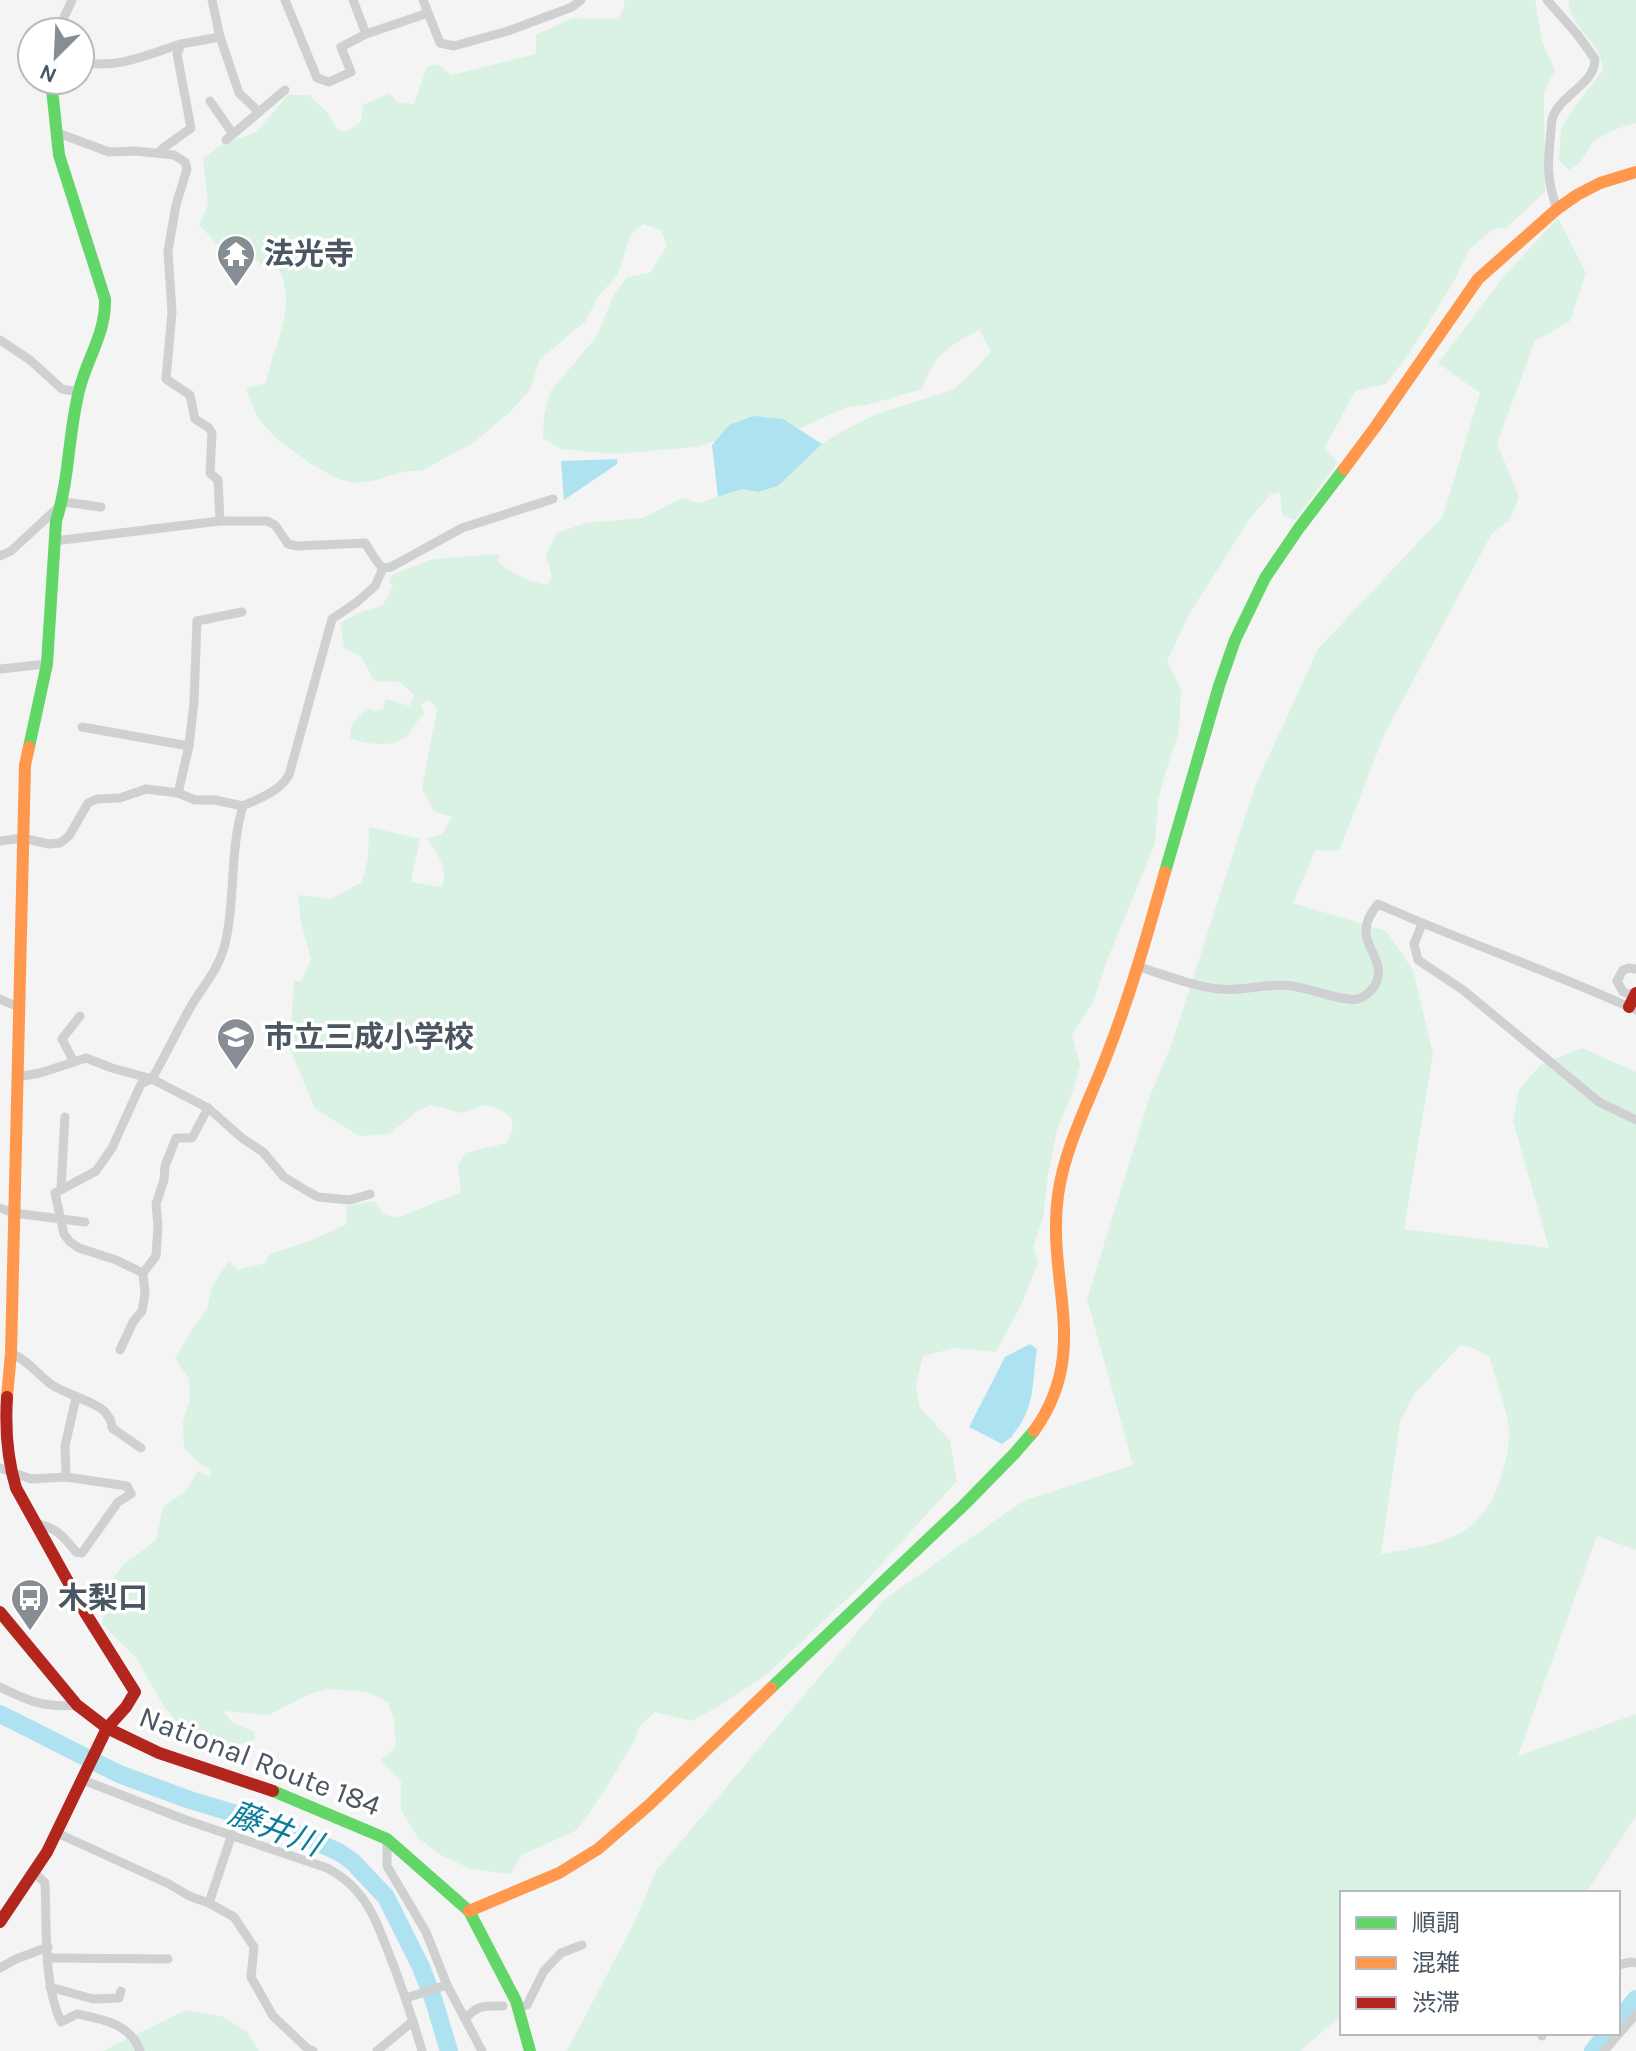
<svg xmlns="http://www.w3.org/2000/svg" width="1636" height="2051" font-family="Karla,'Noto Sans JP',sans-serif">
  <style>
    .green { fill: #d9f2e3; fill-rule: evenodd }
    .water { fill: #aee2f0 }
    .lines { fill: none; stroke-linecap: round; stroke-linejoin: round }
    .river { stroke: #aee2f0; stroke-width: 18 }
    .street { stroke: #ced0d2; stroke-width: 9 }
    .fast { stroke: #63d668; stroke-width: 12 }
    .slow { stroke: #ff974d; stroke-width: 12 }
    .jam { stroke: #b3261e; stroke-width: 12 }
    .labels { text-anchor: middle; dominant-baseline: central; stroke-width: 7; stroke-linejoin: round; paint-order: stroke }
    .poi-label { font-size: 30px; font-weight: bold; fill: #4a5661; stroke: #fff; text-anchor: start }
    .street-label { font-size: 30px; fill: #4a5661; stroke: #fff }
    .water-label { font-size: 32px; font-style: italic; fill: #0c7c9b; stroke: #fff }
  </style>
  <rect width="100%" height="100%" fill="#f4f4f4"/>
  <g class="green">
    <path d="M624,0H1535L1542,42L1555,70L1544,92L1545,192L1506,228L1494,229L1470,248L1453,283L1410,352L1386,384L1355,391L1324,449L1338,462L1295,520L1282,515L1280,492L1271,494L1250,518L1190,613L1167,661L1181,689L1179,731L1164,777L1158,801L1155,844L1108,958L1094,1000L1072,1035L1080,1065L1073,1091L1057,1130L1048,1174L1043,1218L1033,1247L1038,1263L1023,1301L996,1352L955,1348L923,1356L916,1384L919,1406L950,1441L957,1481L865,1582L766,1675L716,1708L691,1721L655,1712L639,1727L634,1741L605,1790L577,1830L522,1855L510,1874L471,1869L441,1855L418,1838L401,1810V1781L380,1760L396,1747L394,1721L388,1702L367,1692L327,1689L310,1694L268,1715L223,1711L233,1723L255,1732V1740L216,1750L193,1742L165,1708L136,1658L102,1624L110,1582L121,1567L156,1540L163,1507L186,1491L198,1471L211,1477V1470L200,1464L184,1448L183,1422L190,1399L189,1379L175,1358L191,1331L207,1309L212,1287L229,1261L238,1270L265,1263L270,1254L310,1241L347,1224L346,1206L374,1201L383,1213L397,1218L461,1192L458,1166L465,1153L506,1143L513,1130L511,1117L500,1109L484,1105L462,1113L431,1105L416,1112L389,1134L360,1136L315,1109L290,1049L294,980L301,982L311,959L301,922L298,895L331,899L362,882L368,859L369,827L420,839L411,882L442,887C448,867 438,855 427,838L442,834L452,817L434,811L422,789L437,709L430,700L421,704L424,715C415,721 414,728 407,735C395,749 365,744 350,738L352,723L367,708L375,711L383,709L386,699L410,706L414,695L400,682L374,681L361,656L344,648L340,623L363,611L382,606L393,586L389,582L392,575L433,559L499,554L498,562C513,574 528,582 547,585L552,577L546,555L557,533L585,523L643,518L682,498L700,503L742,489L758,491L778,486L822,444L839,433L879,413L953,390L979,366L991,351L979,330C948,347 935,353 922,389L867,405L847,407L798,429L783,419L730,425L716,441L696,447L614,454L561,449L543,438L544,416L550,392L597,336L614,294L627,277L650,273L667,246L661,230L643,224L630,236L618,275L598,296L586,321L540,359L530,390L511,411L473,443L421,471H407L372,481L353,483L338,479L313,465L279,441L258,419L246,388L266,383C275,338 299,309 277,264L262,265L246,253L234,252L218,245L199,225L208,205L203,159L221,145L256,132L288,95H309L327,112L338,130L347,131L361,122L363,105L390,93L397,102L414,104L427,67L438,64L451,75L536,54V35L572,18L619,19L625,3Z"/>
    <path d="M1569,0H1636V123C1624,125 1596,136 1590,146C1581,160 1585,160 1569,170L1559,160L1561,128L1579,101L1603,70C1602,63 1601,57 1598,51C1589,36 1567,19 1569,0Z"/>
    <path d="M1558,218L1586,273L1570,321L1535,341L1497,443L1519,497L1510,520L1492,533L1384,735L1339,851L1315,850L1293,903L1386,931L1413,970L1433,1054L1404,1229L1549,1248L1513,1121L1519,1090L1540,1065L1582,1048L1636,1072V1550L1597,1536L1518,1756L1636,1714V1816L1586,1893H1342V2015L1300,2051H567L634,1923L656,1871L885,1599L1023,1501L1133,1465L1087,1299L1150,1096L1172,1043L1255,786L1318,649L1443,516L1480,393L1438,363L1504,276ZM1461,1345L1474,1348L1490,1358C1495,1378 1507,1409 1509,1429C1510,1448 1505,1465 1499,1483C1478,1542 1436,1544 1381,1554L1400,1422L1414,1394Z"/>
    <path d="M186,2010L224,2017L247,2032L259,2051H103Z"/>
  </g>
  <g class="water">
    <path d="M753,416L783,419L822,444L778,486L758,492L742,489L718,497L712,445L729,425Z"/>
    <path d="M617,459V464L564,500L561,461Z"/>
    <path d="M1030,1344L1037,1349C1032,1380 1036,1410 1012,1435L1013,1436L1002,1444L969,1427L1005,1357Z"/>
  </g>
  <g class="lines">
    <g class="river">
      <path d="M0,1714L119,1774L190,1800L286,1829L339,1852L353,1862L386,1897L421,1967L434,2001L449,2051"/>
      <path d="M1618,2021L1636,1999"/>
      <path d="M1593,2051L1608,2033"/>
    </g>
    <g class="street">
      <path d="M212,0L220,37L239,93L259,112"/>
      <path d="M285,0L317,78L329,82L351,72L341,47L366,34L428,13"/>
      <path d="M353,0L366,34"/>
      <path d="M423,0L440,43L454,46L508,31L572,7L581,0"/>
      <path d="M1547,0L1577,34L1595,59C1595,85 1560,94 1552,119C1549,156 1544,173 1557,209"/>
      <path d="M57,32L72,0"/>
      <path d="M84,62C116,70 152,53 181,44"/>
      <path d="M210,101L233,134"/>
      <path d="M58,133L109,152L136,151L174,155L185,162L187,169L176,205L168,251L172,312L166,379L190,395L195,419L209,428L212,433L210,473L218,480L220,521"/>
      <path d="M226,140L285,90"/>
      <path d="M159,153L162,149L191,128L177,54L181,44L220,37"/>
      <path d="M0,340L30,360L62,389L79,392"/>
      <path d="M54,541L220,521H267L275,525L288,544L297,546L365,543C371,551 376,563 383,568L391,567L462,528L553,499"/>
      <path d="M0,556L11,551L64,502L101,507"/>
      <path d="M0,669L47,664"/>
      <path d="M82,727L189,746"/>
      <path d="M178,793L189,746L194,702L197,621L242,612"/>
      <path d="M0,841L22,838L49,844L60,843L69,836L88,803L97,799L120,798L146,789L178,793L195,800H215L243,806"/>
      <path d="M1422,924L1414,944L1418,960L1463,990L1599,1102L1636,1120"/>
      <path d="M1136,966C1163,974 1191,986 1219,989C1243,992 1268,982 1292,986C1309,988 1343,1002 1358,999C1365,997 1373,990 1376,983C1389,954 1346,942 1378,904C1463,942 1551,971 1636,1010"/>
      <path d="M1636,969L1629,968L1623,970L1617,981L1623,992L1629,994L1636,992"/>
      <path d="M0,999L18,1007"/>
      <path d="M74,1062L62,1039L80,1016"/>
      <path d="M17,1077L40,1073L86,1058L112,1068L152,1079L208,1108L242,1138L263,1152L284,1177L307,1191L318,1197L350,1200L370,1194"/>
      <path d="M61,1188L65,1117"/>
      <path d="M0,1208L14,1213L85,1222"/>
      <path d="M143,1273L116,1260L79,1248L70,1242L64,1234L55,1193L96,1171L112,1148L141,1084L152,1079C165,1056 177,1031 190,1008C202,987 217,972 224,948C236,902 229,852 243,806C260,798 279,792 289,775L332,619L357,602L375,586L383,568"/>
      <path d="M120,1350L133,1322L142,1311L145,1294L143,1273L156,1256L158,1226L156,1204L164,1180L165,1166L176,1138H192L208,1108"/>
      <path d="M11,1353C28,1360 38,1375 52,1385C66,1394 93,1401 104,1411C109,1417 112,1421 112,1428L141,1448"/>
      <path d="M0,1468L31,1479L66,1477L127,1486L131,1494L118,1502L82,1553L76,1552C65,1538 55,1526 36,1524"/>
      <path d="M66,1477L65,1446L76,1398"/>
      <path d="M0,1687C28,1701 44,1708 77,1705"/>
      <path d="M83,1780L186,1820L327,1868C340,1875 351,1883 360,1895C373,1911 380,1931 388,1951C401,1984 412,2017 422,2051"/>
      <path d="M57,1833L169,1884L189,1896L209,1903"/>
      <path d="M232,1834L209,1903L234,1917L254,1947L251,1977L273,2016L308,2049L313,2051"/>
      <path d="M387,1839V1866L426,1932L447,1985L482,2051"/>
      <path d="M34,1872L45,1883C47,1925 43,1984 61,2022L77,2014C102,2019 131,2024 140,2051"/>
      <path d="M49,1958L168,1959"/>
      <path d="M1618,1965L1631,1962L1636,1963"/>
      <path d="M0,1968L16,1959L48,1947"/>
      <path d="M50,1987L93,1999L119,1998L121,1991"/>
      <path d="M406,1998L447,1985"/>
      <path d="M518,2008L527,2005L544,1971L561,1953L582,1945"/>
      <path d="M465,2019C478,2004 485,2006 503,2006"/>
      <path d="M1542,2036L1543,2033"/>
      <path d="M377,2051L413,2021"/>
      <path d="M1604,2051L1636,2014"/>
    </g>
    <g class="fast">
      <path d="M29,747L47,664L56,521C70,478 68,431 80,387C88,357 106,332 105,299L59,155L51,80"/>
      <path d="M1165,872L1219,686L1235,640L1265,578L1299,528L1344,469"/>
      <path d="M771,1688L964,1505L1014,1454L1034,1431"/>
      <path d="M273,1791L387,1839L469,1911L516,2001L530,2051"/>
    </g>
    <g class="slow">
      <path d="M1344,469L1376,426L1478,279L1557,209L1577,195L1600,183L1636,172"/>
      <path d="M7,1397L11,1353L25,765L29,747"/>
      <path d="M1034,1431C1092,1350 1046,1282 1058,1195C1065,1145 1091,1098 1108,1052C1131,993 1148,932 1165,872"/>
      <path d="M469,1911L559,1873L598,1849L649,1805L771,1688"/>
    </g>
    <g class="jam">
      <path d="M1629,1007L1636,993"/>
      <path d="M0,1612L77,1705L107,1728L159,1753L273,1791"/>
      <path d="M0,1922L47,1852L107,1728L126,1707L135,1692L86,1614L16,1488C7,1458 5,1428 7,1397"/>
    </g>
  </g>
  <defs>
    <symbol id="temple-pin" viewBox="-11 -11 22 30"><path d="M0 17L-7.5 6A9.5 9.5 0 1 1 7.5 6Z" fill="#868d94" stroke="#fff"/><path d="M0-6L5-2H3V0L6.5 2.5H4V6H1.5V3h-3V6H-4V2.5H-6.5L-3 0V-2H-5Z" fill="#fff"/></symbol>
    <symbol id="school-pin" viewBox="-11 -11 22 30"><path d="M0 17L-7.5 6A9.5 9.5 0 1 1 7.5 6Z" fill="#868d94" stroke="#fff"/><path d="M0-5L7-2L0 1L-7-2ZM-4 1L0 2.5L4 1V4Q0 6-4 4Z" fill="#fff"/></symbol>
    <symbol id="bus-pin" viewBox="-11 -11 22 30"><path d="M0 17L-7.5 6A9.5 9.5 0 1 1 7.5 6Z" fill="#868d94" stroke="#fff"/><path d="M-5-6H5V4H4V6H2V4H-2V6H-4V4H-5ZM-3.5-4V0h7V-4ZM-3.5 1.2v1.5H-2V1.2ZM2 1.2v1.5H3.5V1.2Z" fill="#fff"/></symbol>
  </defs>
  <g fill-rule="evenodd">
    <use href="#temple-pin" x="214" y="232" width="44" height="60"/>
    <use href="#school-pin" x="214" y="1015" width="44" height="60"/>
    <use href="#bus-pin" x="8" y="1576" width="44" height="60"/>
  </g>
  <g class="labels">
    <g class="poi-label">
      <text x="264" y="254">法光寺</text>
      <text x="264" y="1037">市立三成小学校</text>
      <text x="58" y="1598">木梨口</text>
    </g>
    <g class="street-label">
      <text transform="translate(260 1761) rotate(21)">National Route 184</text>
    </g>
    <g class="water-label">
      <text transform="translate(275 1829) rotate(21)">藤井川</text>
    </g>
  </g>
  <rect x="1340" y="1891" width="280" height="144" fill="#ffffff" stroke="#b7bbc0" stroke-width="2"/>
  <rect x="1356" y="1917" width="40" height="12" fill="#63d668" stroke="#b7bbc0" stroke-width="2"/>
  <text x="1412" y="1931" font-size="24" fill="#4a5661">順調</text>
  <rect x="1356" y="1957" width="40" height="12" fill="#ff974d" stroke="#b7bbc0" stroke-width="2"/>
  <text x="1412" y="1971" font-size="24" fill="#4a5661">混雑</text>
  <rect x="1356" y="1997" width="40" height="12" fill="#b3261e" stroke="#b7bbc0" stroke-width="2"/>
  <text x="1412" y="2011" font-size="24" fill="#4a5661">渋滞</text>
  <g transform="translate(56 56) rotate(204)"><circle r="38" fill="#ffffff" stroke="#b7bbc0" stroke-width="2"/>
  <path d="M0-6L14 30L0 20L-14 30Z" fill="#868d94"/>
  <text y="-12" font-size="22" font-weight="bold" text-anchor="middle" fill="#4a5661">N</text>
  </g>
</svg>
